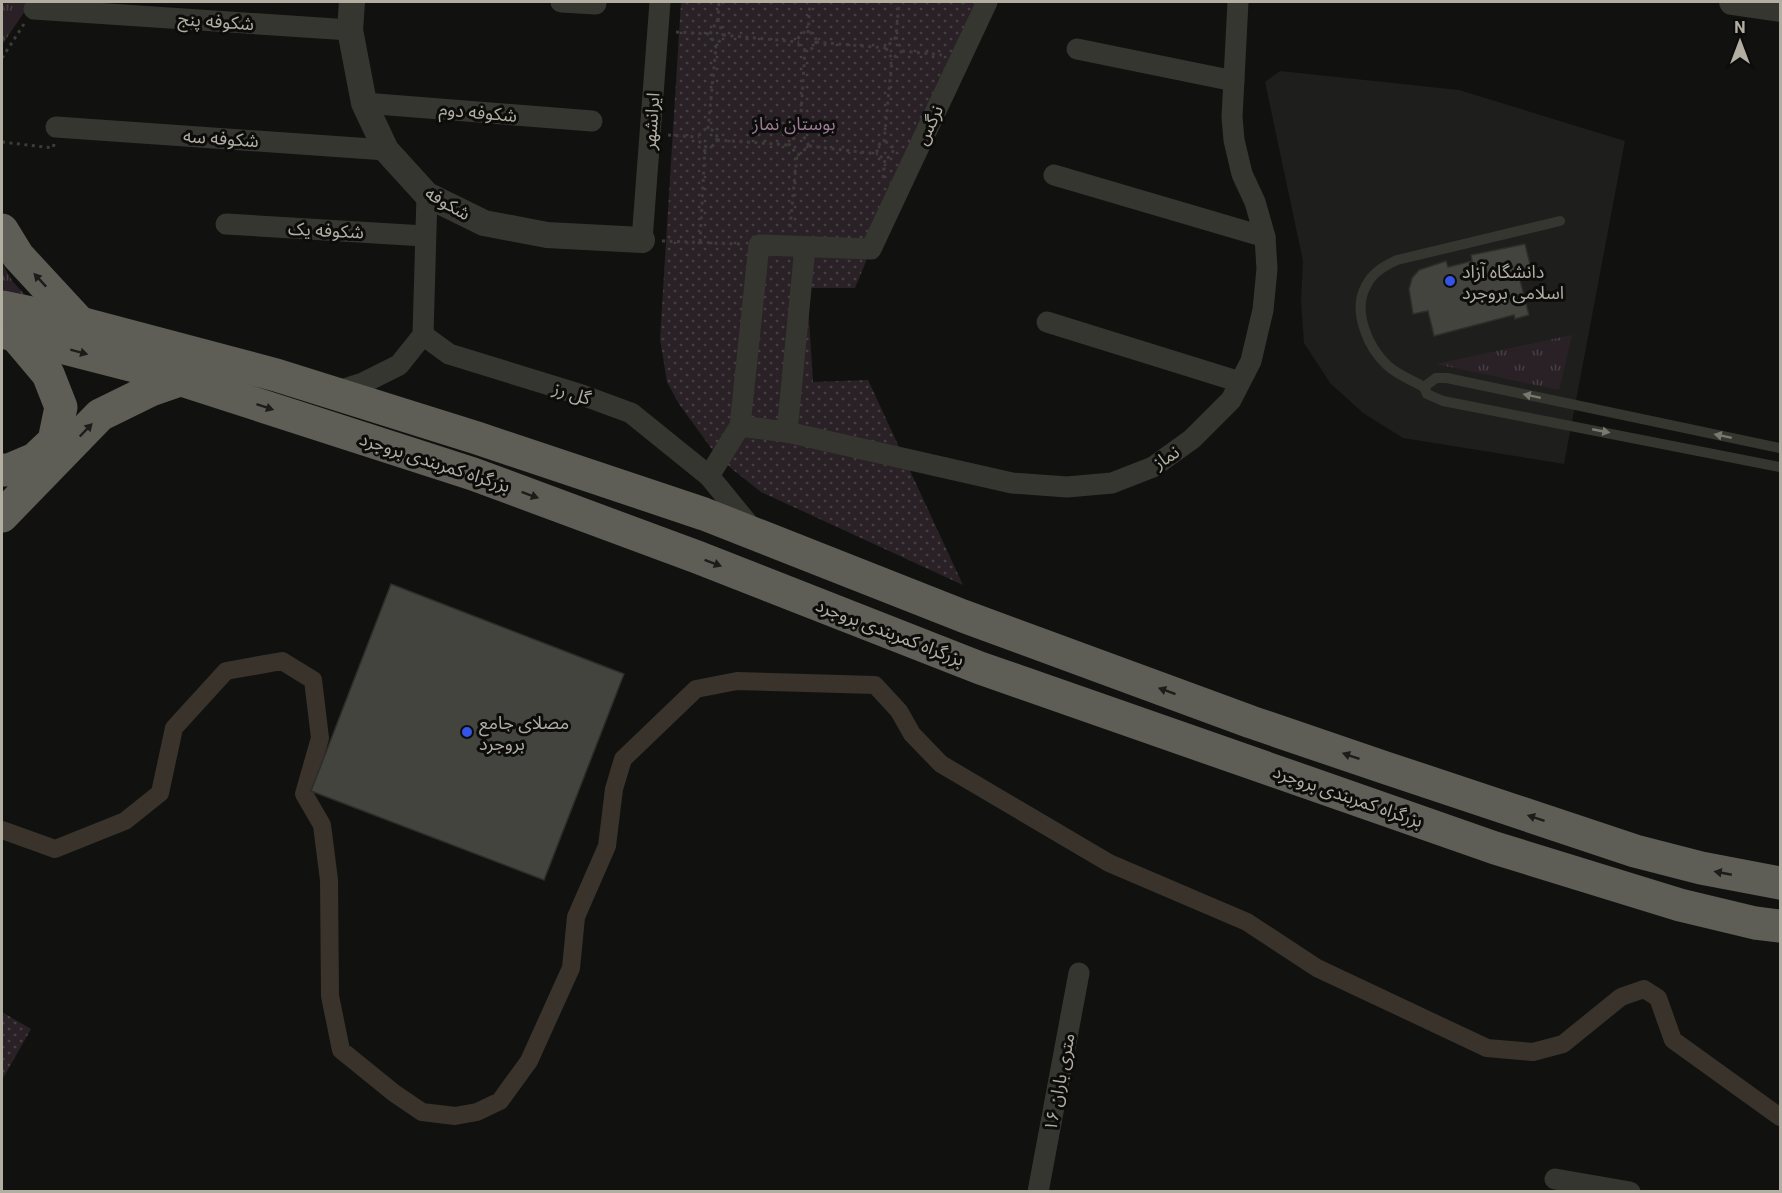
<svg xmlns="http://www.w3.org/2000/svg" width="1782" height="1193" font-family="Roboto,'Noto Sans Arabic',sans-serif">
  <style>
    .built { fill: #1e1e1c }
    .grass { fill: url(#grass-tufts) }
    .park { fill: url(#park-dots) }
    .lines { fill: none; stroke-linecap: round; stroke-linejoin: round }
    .canal { stroke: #39332b; stroke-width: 18 }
    .building { fill: #44443f; stroke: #2d2d2a; stroke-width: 1.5 }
    .path { stroke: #3d3c38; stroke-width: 3; stroke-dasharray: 3 4.5; stroke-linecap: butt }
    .service { stroke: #363631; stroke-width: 10 }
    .minor { stroke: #363631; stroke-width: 21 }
    .tertiary { stroke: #363631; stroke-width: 26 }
    .trunk { stroke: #5e5e56; stroke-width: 33 }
    .oneway { fill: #1c1c1a }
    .oneway2 { fill: #7a796f }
    .poi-dot { fill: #3354e7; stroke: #0c0c0b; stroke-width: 2 }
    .labels { text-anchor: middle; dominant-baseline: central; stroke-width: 6; stroke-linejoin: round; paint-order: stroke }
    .street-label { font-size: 18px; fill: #b2afa2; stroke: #0c0c0b }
    .park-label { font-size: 18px; fill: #9c7a95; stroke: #0c0c0b }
    .poi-label { font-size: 18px; fill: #b2afa2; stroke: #0c0c0b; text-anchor: start }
  </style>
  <defs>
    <pattern id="grass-tufts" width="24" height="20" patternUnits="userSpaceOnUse" patternTransform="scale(1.5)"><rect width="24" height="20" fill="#292126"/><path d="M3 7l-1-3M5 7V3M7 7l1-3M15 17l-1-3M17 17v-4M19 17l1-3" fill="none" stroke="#463f42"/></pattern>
    <pattern id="park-dots" width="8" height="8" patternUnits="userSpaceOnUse" patternTransform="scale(1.5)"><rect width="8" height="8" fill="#292126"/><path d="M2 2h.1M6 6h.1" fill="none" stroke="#463f42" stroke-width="1.8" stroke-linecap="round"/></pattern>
  </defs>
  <rect width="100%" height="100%" fill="#111210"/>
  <path class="built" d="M1280,71L1459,90L1625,141L1564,464L1403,438L1363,413L1330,383L1304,343L1301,301L1303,261L1265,82Z"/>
  <g class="grass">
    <path d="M3,2H31L2,45Z"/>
    <path d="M2,263L13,282L28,298L2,294Z"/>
    <path d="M1572,335L1559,390L1436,364Z"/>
  </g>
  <g class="park">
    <path d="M681,2H982L878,232L855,288H807L813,382L868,380L963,585L761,492L732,469L711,448L679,404L667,382L660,339Z"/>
    <path d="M2,1012L31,1029L2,1080Z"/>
  </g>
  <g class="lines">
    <path class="canal" d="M2,830L55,849L125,821L160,793L174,728L226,671L282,661L313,680L320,738L304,794L322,825L329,880L330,996L341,1050L394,1093L422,1112L455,1116L477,1112L500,1101L529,1061L571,968L576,917L607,846L614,789L623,759L696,689L737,681L875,685L899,711L912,734L941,764L1109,863L1247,922L1317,968L1487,1048L1533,1052L1563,1044L1621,997L1644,989L1658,998L1673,1040L1780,1117"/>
  </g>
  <g class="building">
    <path d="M1525,244L1533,276L1520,280L1529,315L1515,319L1514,315L1434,336L1428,311L1413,314L1409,289L1412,278L1419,270L1446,261L1448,267L1472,261L1471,255Z"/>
    <path d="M391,584L624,674L544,880L311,791Z"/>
  </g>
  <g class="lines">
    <g class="path">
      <path d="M718,19L723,35L716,47L710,34L718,19L719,2"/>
      <path d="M676,32L710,34"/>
      <circle cx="807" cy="41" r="9"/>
      <path d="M808,33L810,2"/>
      <path d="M723,35L799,42"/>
      <path d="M896,37L886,48L892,59L902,51L896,37L899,2"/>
      <path d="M816,42L886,48"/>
      <path d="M902,51L942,55"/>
      <path d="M2,58L24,24"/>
      <path d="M708,129L716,47"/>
      <circle cx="708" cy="138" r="9"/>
      <path d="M800,130L809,146L798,155L789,145L800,130L805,50"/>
      <path d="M668,135L699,137"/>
      <path d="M717,140L789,145"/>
      <circle cx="885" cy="150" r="8"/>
      <path d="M2,142L53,148L54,144"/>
      <path d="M884,142L892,59"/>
      <path d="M809,146L878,154"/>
      <path d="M883,178L885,159"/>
      <path d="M790,227L797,154"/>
      <path d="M662,241L740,244"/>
      <path d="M700,242L705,146"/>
    </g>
    <g class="service">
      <path d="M1424,387C1412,380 1398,375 1388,366C1368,348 1352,311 1366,286C1372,273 1384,266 1397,260L1560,221"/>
      <path d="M1780,448L1447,378H1436L1424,387L1427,394L1443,401L1780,467"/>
    </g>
    <g class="minor">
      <path d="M561,2L596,4"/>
      <path d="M34,9L350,30"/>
      <path d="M1077,49L1234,81"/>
      <path d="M364,103L592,121"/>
      <path d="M56,127L386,150"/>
      <path d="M1054,175L1265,237"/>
      <path d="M226,224L425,236"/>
      <path d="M642,240L660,2"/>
      <path d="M1047,322L1240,382"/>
      <path d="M423,335L449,354L582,395L631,413L709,476L754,531"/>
      <path d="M335,392L363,383L399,365L423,335L427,195"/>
      <path d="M740,426L759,245L871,249L987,2"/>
      <path d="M787,432L805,247"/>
      <path d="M709,476L740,426L787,432L1012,483L1067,487L1112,483L1153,467L1192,439L1231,400L1251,361L1263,310L1267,269L1265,237L1255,202L1242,174L1234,140L1232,117L1238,2"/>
      <path d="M1555,1179L1630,1192"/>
      <path d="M1038,1192L1079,973"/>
    </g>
    <g class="tertiary">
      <path d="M352,2L350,30L364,103L386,150L427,195L484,223L547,235L642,240"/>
      <path d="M1732,2L1780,9"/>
    </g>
    <g class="trunk">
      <path d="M2,230L18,256L80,323"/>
      <path d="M2,307L80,323L276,375L477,438L704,514L963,616L1251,722L1386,768L1635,851L1701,868L1780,883"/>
      <path d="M2,332L154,371L473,474L697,557L980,668L1495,848L1680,905L1755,923L1780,926"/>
      <path d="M2,470H9L35,459L54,441L61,407L48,374L16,336"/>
      <path d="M2,516L100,415L151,390L180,380"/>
    </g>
  </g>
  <defs><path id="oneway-solid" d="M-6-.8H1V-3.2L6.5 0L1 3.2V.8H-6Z" transform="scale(1.5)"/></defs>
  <g class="oneway">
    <use href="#oneway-solid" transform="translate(40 280) rotate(-133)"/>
    <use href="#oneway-solid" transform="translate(79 352) rotate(15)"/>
    <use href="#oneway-solid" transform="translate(265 407) rotate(18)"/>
    <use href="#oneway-solid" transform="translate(86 430) rotate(-46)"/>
    <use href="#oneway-solid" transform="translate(530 495) rotate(20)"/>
    <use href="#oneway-solid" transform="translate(713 563) rotate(21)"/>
    <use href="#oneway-solid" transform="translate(1167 691) rotate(-160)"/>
    <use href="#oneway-solid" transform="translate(1351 756) rotate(-161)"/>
    <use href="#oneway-solid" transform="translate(1536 818) rotate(-162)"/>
    <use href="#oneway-solid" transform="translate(1723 873) rotate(-169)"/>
  </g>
  <g class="oneway2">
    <use href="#oneway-solid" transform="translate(1532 396) rotate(-168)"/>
    <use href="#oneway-solid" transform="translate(1601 431) rotate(11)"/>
    <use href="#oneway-solid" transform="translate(1723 436) rotate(-168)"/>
  </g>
  <g class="poi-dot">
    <circle cx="1450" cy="281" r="6"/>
    <circle cx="467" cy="732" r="6"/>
  </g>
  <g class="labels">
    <g class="street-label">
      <text transform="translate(216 21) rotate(4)">شکوفه پنج</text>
      <text transform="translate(478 112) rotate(5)">شکوفه دوم</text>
      <text transform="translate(651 121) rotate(-86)">ایرانشهر</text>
      <text transform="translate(929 125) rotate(-65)">نرگس</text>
      <text transform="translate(221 138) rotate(4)">شکوفه سه</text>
      <text transform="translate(448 203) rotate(30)">شکوفه</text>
      <text transform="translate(326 230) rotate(3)">شکوفه یک</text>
      <text transform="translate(572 393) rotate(18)">گل رز</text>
      <text transform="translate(1166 457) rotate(-33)">نماز</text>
      <text transform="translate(435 462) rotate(18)">بزرگراه کمربندی بروجرد</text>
      <text transform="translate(890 632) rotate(21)">بزرگراه کمربندی بروجرد</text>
      <text transform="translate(1348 796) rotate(19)">بزرگراه کمربندی بروجرد</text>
      <text transform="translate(1059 1082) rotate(-79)">۱۶ متری باران</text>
    </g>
    <g class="park-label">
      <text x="794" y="123">بوستان نماز</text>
    </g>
    <g class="poi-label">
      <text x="1462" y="271">دانشگاه آزاد<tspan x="1462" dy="21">اسلامی بروجرد</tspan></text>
      <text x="479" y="722">مصلای جامع<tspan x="479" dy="21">بروجرد</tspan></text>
    </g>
  </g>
  <rect width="1782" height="1193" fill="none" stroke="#b2afa2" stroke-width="6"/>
  <g transform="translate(1740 42)" stroke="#0c0c0b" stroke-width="4.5" paint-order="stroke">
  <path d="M0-4.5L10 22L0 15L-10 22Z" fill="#b2afa2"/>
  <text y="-9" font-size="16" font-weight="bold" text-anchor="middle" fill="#b2afa2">N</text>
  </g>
</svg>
